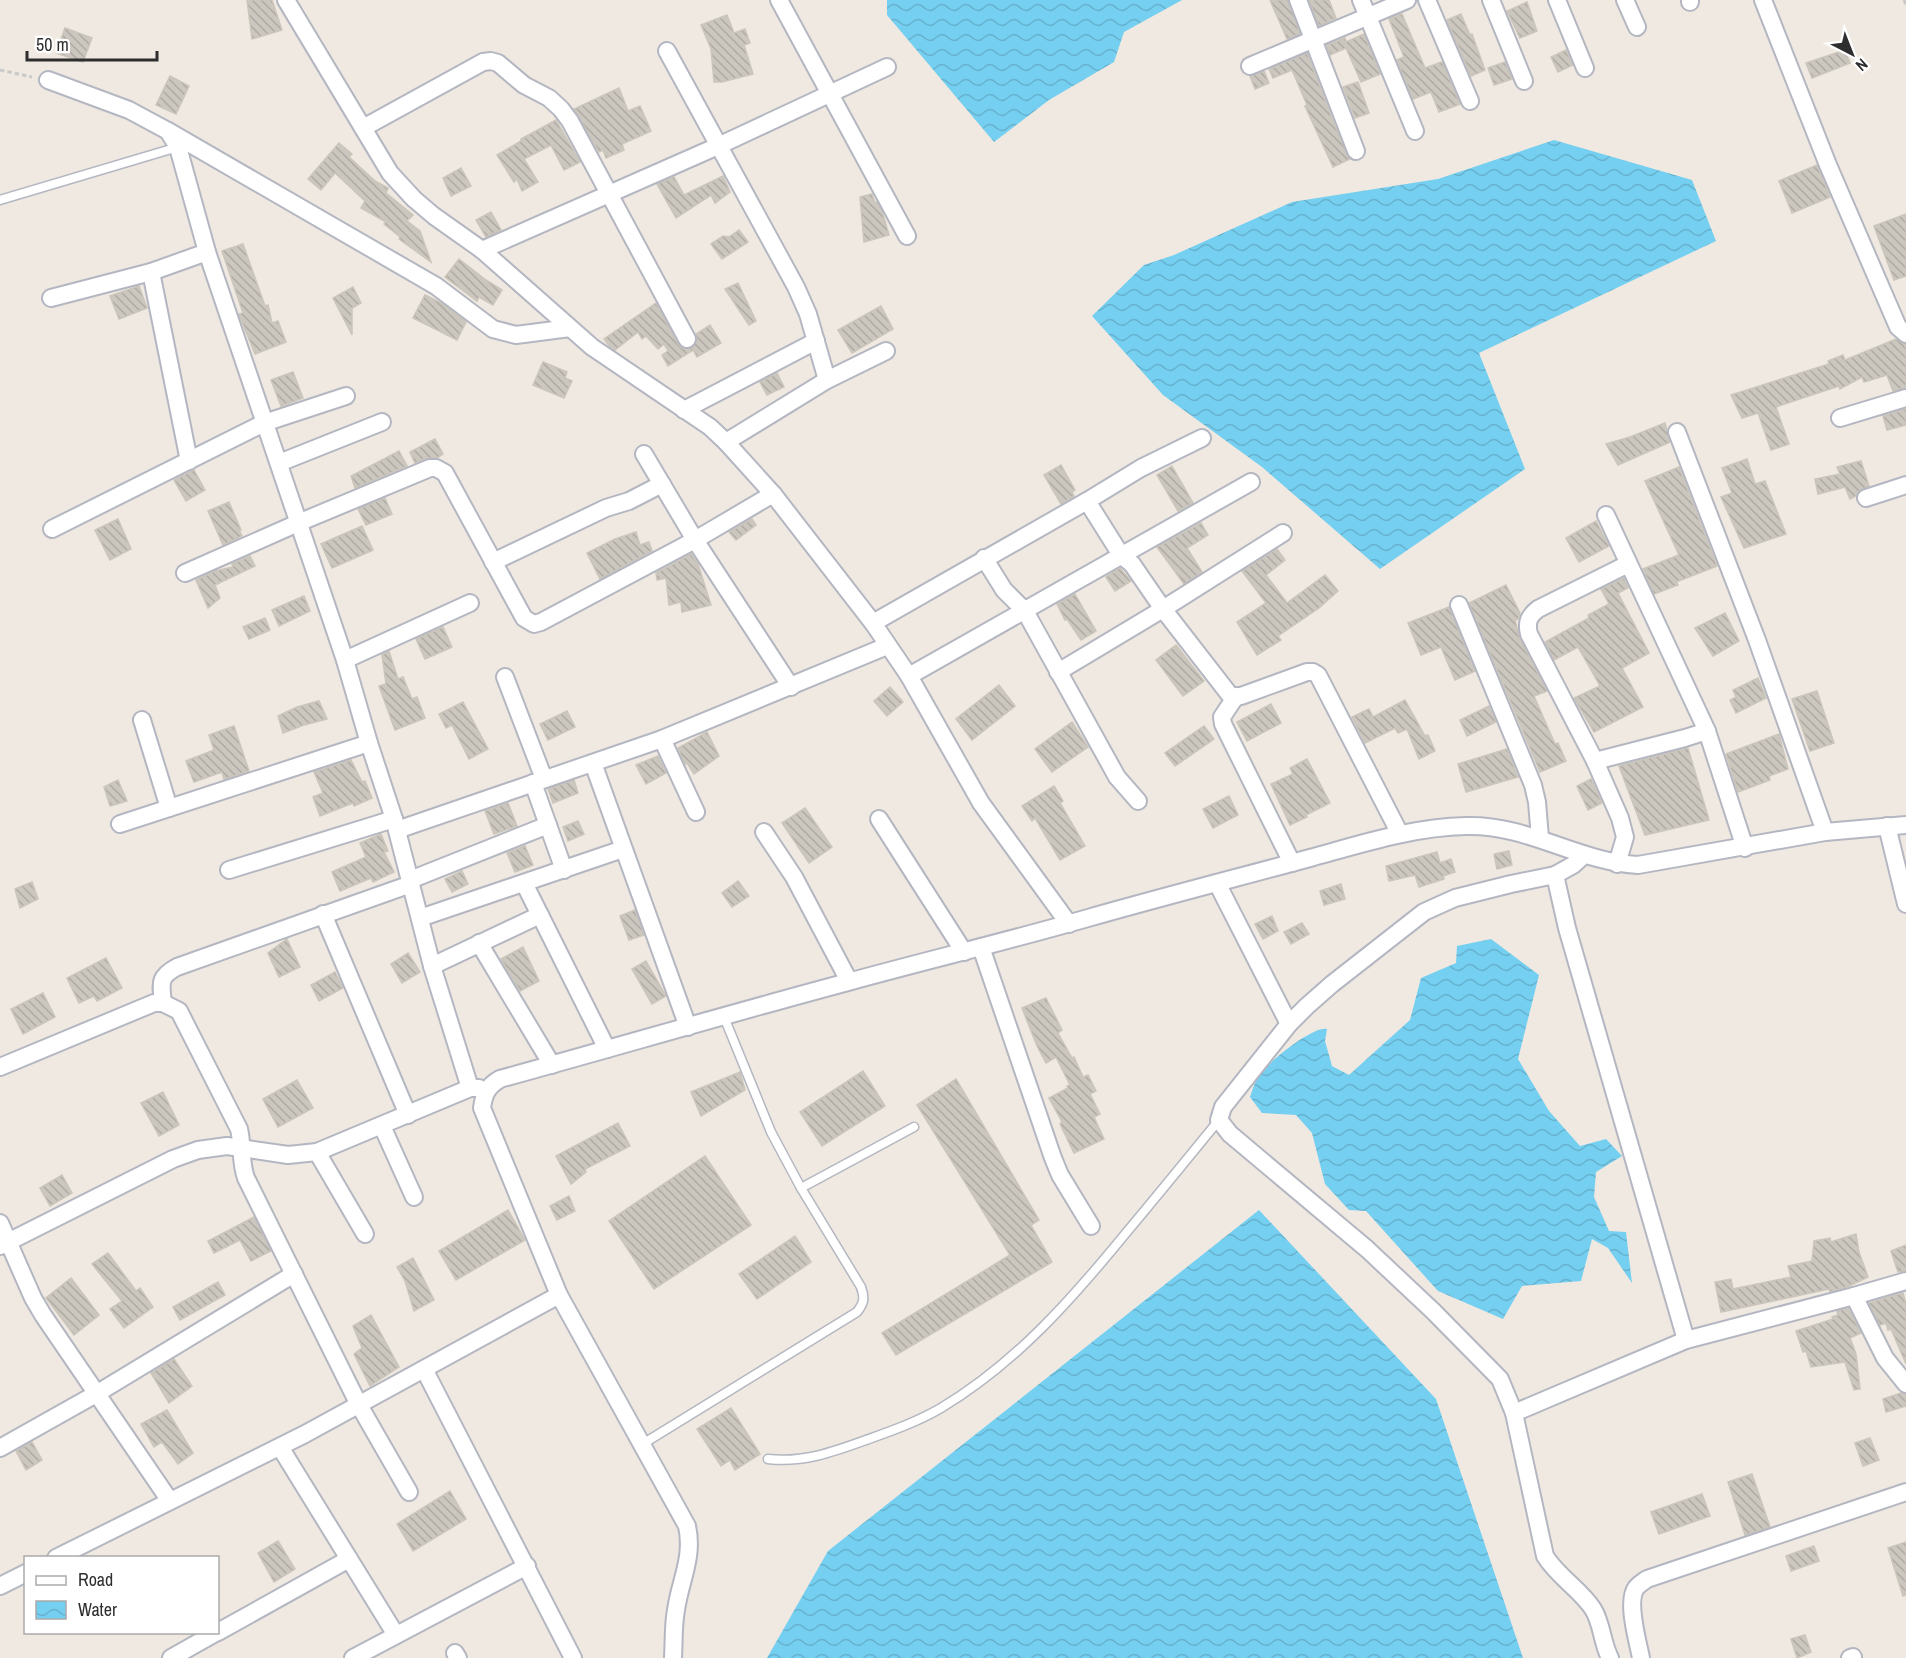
<svg xmlns="http://www.w3.org/2000/svg" width="1906" height="1658" font-family="'Archivo Narrow',sans-serif">
  <style>
    .water { fill: url(#water-waves) }
    .building { fill: url(#building-back-hatch); stroke: #cbc5ba; stroke-width: 1.5 }
    .lines { fill: none; stroke-linecap: round; stroke-linejoin: round }
    .service-casing { stroke: #b4b7c1; stroke-width: 11 }
    .minor-casing { stroke: #b4b7c1; stroke-width: 20 }
    .path { stroke: #c9c9c9; stroke-width: 3; stroke-dasharray: 4.5 3; stroke-linecap: butt }
    .service { stroke: #fff; stroke-width: 8 }
    .minor { stroke: #fff; stroke-width: 16 }
  </style>
  <defs>
    <pattern id="water-waves" width="16" height="10" patternUnits="userSpaceOnUse" patternTransform="scale(1.5)"><rect width="16" height="10" fill="#75cff0"/><path d="M0 5q4-4 8 0t8 0" fill="none" stroke="#66b2ce"/></pattern>
    <pattern id="building-back-hatch" width="6" height="6" patternUnits="userSpaceOnUse" patternTransform="scale(1.5)"><rect width="6" height="6" fill="#cbc7bf"/><path d="M-1 5l2 2M0 0l6 6M5-1l2 2" fill="none" stroke="#afaba4"/></pattern>
  </defs>
  <rect width="100%" height="100%" fill="#efe9e1"/>
  <g class="water">
    <path d="M887,0H1182L1124,32L1114,62L1049,100L994,142L887,15Z"/>
    <path d="M1554,140L1692,180L1716,241L1479,353L1525,469L1380,569L1262,467L1163,395L1092,316L1144,265L1174,255L1292,202L1438,179Z"/>
    <path d="M1491,939L1539,975L1518,1059L1549,1111L1580,1146L1606,1139L1622,1156L1596,1172L1594,1197L1609,1231L1626,1232L1632,1283L1608,1248L1592,1239L1581,1281L1522,1286L1503,1319L1438,1291L1366,1211L1349,1210L1325,1184L1312,1133L1296,1115L1262,1113L1250,1097C1252,1091 1254,1084 1257,1079C1264,1065 1312,1026 1327,1029L1325,1041L1332,1066L1349,1075L1410,1020L1421,978L1456,963L1457,946Z"/>
    <path d="M1259,1210L1436,1399L1523,1658H767L828,1551Z"/>
  </g>
  <g class="building">
    <path d="M247,0H272L282,30L252,39Z"/>
    <path d="M1270,0H1288L1300,34L1287,39Z"/>
    <path d="M1309,0H1329L1336,18L1319,26Z"/>
    <path d="M1527,2L1537,31L1520,38L1507,11Z"/>
    <path d="M1402,14L1425,68L1442,62L1460,104L1439,112L1431,92L1413,99L1397,60L1404,57L1389,19Z"/>
    <path d="M1461,14L1470,35L1472,34L1485,70L1471,76L1447,20Z"/>
    <path d="M727,15L734,33L745,29L750,43L744,45L753,74L722,82H714L711,49L701,25Z"/>
    <path d="M65,28L92,38L83,62L56,53Z"/>
    <path d="M1364,34L1380,74L1361,82L1346,48L1330,55L1327,45L1345,38L1346,42Z"/>
    <path d="M1566,50L1573,65L1558,72L1551,57Z"/>
    <path d="M1845,50L1850,63L1812,78L1806,63Z"/>
    <path d="M1307,53L1335,126L1350,159L1333,167L1305,106L1307,105L1292,70L1273,78L1269,69Z"/>
    <path d="M1505,62L1512,79L1494,85L1488,68Z"/>
    <path d="M1264,71L1269,83L1255,89L1250,76Z"/>
    <path d="M170,76L189,86L176,114L156,105Z"/>
    <path d="M1358,82L1369,113L1355,118L1343,87Z"/>
    <path d="M619,88L628,111L640,106L651,131L622,144L624,150L606,158L603,150L599,152L574,109Z"/>
    <path d="M556,120L580,162L564,170L551,145L524,159L538,182L522,191L517,179L514,182L497,155L521,141V139Z"/>
    <path d="M339,143L352,154L349,157L375,181L388,188L386,193L413,215L407,221L420,231L431,262L399,239L400,237L384,224L386,222L361,208L365,201L335,173L321,190L308,179Z"/>
    <path d="M1817,165L1830,197L1792,213L1779,181Z"/>
    <path d="M461,168L471,186L451,196L443,178Z"/>
    <path d="M723,176L730,192L715,203L711,195L676,218L657,184L674,177L684,195Z"/>
    <path d="M872,194L875,203L877,202L882,211L889,235L864,242L860,197Z"/>
    <path d="M491,212L501,230L486,237L476,220Z"/>
    <path d="M1906,214V276L1894,280L1874,226Z"/>
    <path d="M739,230L748,242L722,259L711,244L723,236L729,237Z"/>
    <path d="M243,244L265,306L268,305L272,323L278,321L286,342L255,354L240,317L239,314L243,313L222,251Z"/>
    <path d="M459,259L486,280L502,290L493,305L479,297L477,301L445,277Z"/>
    <path d="M738,283L756,321L749,325L725,289Z"/>
    <path d="M139,286L147,308L119,319L110,296Z"/>
    <path d="M353,287L361,303L352,308V335L333,298Z"/>
    <path d="M425,295L441,303L466,322L457,340L413,318Z"/>
    <path d="M656,303L678,344L682,348L687,349L692,348L697,340L696,334L710,325L721,343L697,357L693,350L668,366L662,355L668,351L664,344L658,349L646,336L642,339L638,332L615,350L610,347L604,339Z"/>
    <path d="M881,306L893,329L852,353L838,330Z"/>
    <path d="M1896,339L1906,344V388L1893,391L1887,375L1864,382L1862,377L1840,389L1839,386L1776,407L1789,444L1771,450L1758,413L1742,418L1731,395L1829,364L1828,361L1843,355L1845,360Z"/>
    <path d="M543,362L567,372L565,378L572,381L564,398L533,385Z"/>
    <path d="M293,372L303,398L281,406L271,380Z"/>
    <path d="M777,373L784,387L767,395L760,382Z"/>
    <path d="M1906,409V425L1887,430L1883,416Z"/>
    <path d="M1665,423L1670,442L1618,465L1606,444L1630,437Z"/>
    <path d="M435,439L443,454L437,458H426L415,463L410,452Z"/>
    <path d="M399,451L407,466L355,488L351,476Z"/>
    <path d="M1747,459L1755,484L1765,481L1786,534L1744,548L1721,497L1732,493L1722,468Z"/>
    <path d="M1861,461L1869,486L1859,491L1856,496L1850,499L1845,487L1818,494L1815,479L1840,474L1837,467Z"/>
    <path d="M1061,465L1075,490L1072,492L1074,496L1061,504L1044,475Z"/>
    <path d="M1172,466L1193,503L1178,511L1157,475Z"/>
    <path d="M1679,467L1717,566L1676,582L1678,585L1654,594L1643,569L1679,555L1645,481Z"/>
    <path d="M194,470L205,490L186,501L174,480Z"/>
    <path d="M385,498L392,514L366,525L358,509Z"/>
    <path d="M229,502L241,530H239L242,536L223,545L208,511Z"/>
    <path d="M118,519L131,549L110,560L95,530Z"/>
    <path d="M752,519L756,525L736,540L729,532Z"/>
    <path d="M1596,521L1609,546L1579,562L1566,538Z"/>
    <path d="M1201,523L1208,535L1187,548L1202,572L1184,584L1157,547Z"/>
    <path d="M362,526L373,550L332,568L321,544Z"/>
    <path d="M636,532L640,545L649,542L652,551L600,579L587,553L615,539Z"/>
    <path d="M1277,549L1285,560L1266,575L1287,603L1325,575L1338,591L1319,608L1278,636L1281,640L1257,655L1237,622L1266,603L1242,571Z"/>
    <path d="M691,554L698,564L711,605L682,612L681,602L669,605L666,578L657,580L656,573Z"/>
    <path d="M250,556L255,566L215,585L220,598L208,608L196,580L215,571L233,567L232,564Z"/>
    <path d="M1120,568L1131,581L1115,591L1106,577Z"/>
    <path d="M1624,578L1628,588L1618,593L1649,653L1622,668L1643,707L1594,732L1574,698L1600,686L1578,647L1554,660L1545,642L1589,618L1588,615L1609,604L1601,589Z"/>
    <path d="M1506,585L1520,613L1518,619L1515,620L1520,639L1547,691L1534,696L1555,744L1558,743L1566,761L1540,772L1469,603Z"/>
    <path d="M1075,594L1096,631L1081,640L1067,619L1065,620L1057,604Z"/>
    <path d="M304,596L310,611L279,626L272,610Z"/>
    <path d="M1449,607L1475,671L1455,680L1441,647L1421,655L1408,623Z"/>
    <path d="M1725,613L1739,641L1713,656L1695,628Z"/>
    <path d="M265,618L270,630L249,639L243,627Z"/>
    <path d="M443,627L452,647L425,659L416,639Z"/>
    <path d="M1176,645L1204,681L1183,696L1156,660Z"/>
    <path d="M389,651L398,679L403,677L412,699L417,697L425,718L395,730L379,686L386,684L382,655Z"/>
    <path d="M1758,678L1766,698L1736,713L1730,700L1736,697L1733,690Z"/>
    <path d="M999,685L1015,706L972,740L956,719Z"/>
    <path d="M890,687L903,702L887,716L874,701Z"/>
    <path d="M1817,691L1834,743L1810,751L1792,699Z"/>
    <path d="M1405,700L1425,736L1428,735L1435,751L1419,759L1407,729L1398,733L1395,728L1365,743L1352,717L1369,709L1373,717Z"/>
    <path d="M319,701L327,719L304,725L283,733L278,716L297,707Z"/>
    <path d="M463,702L488,749L469,759L452,725L446,728L439,714Z"/>
    <path d="M1271,704L1281,723L1247,741L1237,722Z"/>
    <path d="M1489,706L1496,722L1467,736L1460,720Z"/>
    <path d="M567,711L575,727L548,740L540,724Z"/>
    <path d="M1072,722L1088,747L1052,772L1035,749Z"/>
    <path d="M234,726L249,771L224,779L222,772L194,782L186,761L214,750L209,735Z"/>
    <path d="M1204,726L1214,739L1175,766L1165,753Z"/>
    <path d="M707,732L719,756L694,774L687,763L685,764L678,748Z"/>
    <path d="M1779,734L1788,769L1769,776L1770,780L1738,792L1726,754Z"/>
    <path d="M1688,748L1709,820L1645,835L1619,766Z"/>
    <path d="M1507,749L1518,777L1466,792L1458,764Z"/>
    <path d="M658,756L666,773L646,784L636,765Z"/>
    <path d="M1307,759L1330,803L1306,815L1307,817L1290,825L1271,784L1293,774L1290,768Z"/>
    <path d="M351,760L362,782L365,781L372,798L354,806L353,803L320,816L313,797L323,793L314,772Z"/>
    <path d="M1591,779L1602,803L1588,810L1577,786Z"/>
    <path d="M118,780L127,801L110,806L104,787Z"/>
    <path d="M574,780L578,793L553,803L548,789Z"/>
    <path d="M1054,786L1063,801L1060,803L1085,846L1060,860L1035,818L1032,821L1022,806Z"/>
    <path d="M1229,796L1238,815L1213,828L1203,809Z"/>
    <path d="M508,803L517,826L494,834L485,811Z"/>
    <path d="M805,808L832,847L809,863L782,823Z"/>
    <path d="M578,821L584,834L568,841L563,827Z"/>
    <path d="M381,834L388,851L384,852L394,872L373,882L371,878L340,891L332,872L366,857L360,843Z"/>
    <path d="M525,846L533,865L515,872L507,853Z"/>
    <path d="M1509,851L1512,865L1497,869L1494,854Z"/>
    <path d="M1437,852L1440,863L1451,859L1455,872L1443,876L1444,879L1419,887L1415,875L1389,881L1386,866Z"/>
    <path d="M462,871L468,884L452,892L445,879Z"/>
    <path d="M738,881L749,896L732,907L722,893Z"/>
    <path d="M32,882L38,899L20,908L15,889Z"/>
    <path d="M1341,884L1345,899L1324,905L1320,891Z"/>
    <path d="M635,910L644,935L629,940L620,916Z"/>
    <path d="M1272,916L1278,931L1263,939L1255,924Z"/>
    <path d="M1302,923L1309,934L1291,944L1284,932Z"/>
    <path d="M287,939L300,967L279,977L268,953Z"/>
    <path d="M523,947L539,981L520,991L501,959Z"/>
    <path d="M408,953L420,972L402,983L391,964Z"/>
    <path d="M106,958L122,988L97,1001L94,996L79,1003L67,978Z"/>
    <path d="M646,961L666,996L652,1004L632,969Z"/>
    <path d="M335,972L343,988L319,1001L311,985Z"/>
    <path d="M43,993L55,1017L23,1034L11,1009Z"/>
    <path d="M1046,998L1062,1030L1058,1033L1072,1058L1074,1057L1083,1077L1088,1075L1096,1091L1090,1094L1100,1114L1094,1117L1104,1139L1074,1153L1060,1124L1062,1122L1049,1098L1068,1088L1067,1086L1070,1085L1056,1057L1046,1063L1037,1046L1022,1008Z"/>
    <path d="M863,1071L885,1106L822,1146L800,1112Z"/>
    <path d="M740,1072L745,1090L701,1116L691,1092Z"/>
    <path d="M956,1079L1039,1220L1031,1225L1052,1262L896,1355L882,1333L1010,1255L917,1105Z"/>
    <path d="M297,1080L313,1108L278,1127L263,1099Z"/>
    <path d="M163,1092L179,1125L159,1136L141,1103Z"/>
    <path d="M618,1123L630,1146L585,1169L586,1172L571,1184L556,1156Z"/>
    <path d="M705,1156L751,1225L654,1289L609,1221Z"/>
    <path d="M62,1175L72,1193L50,1206L40,1188Z"/>
    <path d="M569,1196L575,1211L557,1220L550,1206Z"/>
    <path d="M508,1210L525,1240L456,1280L439,1251Z"/>
    <path d="M254,1217L271,1251L251,1261L240,1240L214,1253L208,1241Z"/>
    <path d="M1856,1234L1859,1252L1868,1277L1849,1286L1830,1292L1829,1289L1721,1312L1715,1282L1731,1279L1733,1289L1791,1277L1788,1266L1812,1261L1814,1241L1830,1238L1831,1242Z"/>
    <path d="M795,1236L811,1262L757,1299L739,1274Z"/>
    <path d="M1906,1245V1271L1898,1272L1891,1251Z"/>
    <path d="M108,1253L136,1291L140,1288L153,1307L124,1328L110,1309L122,1301L92,1264Z"/>
    <path d="M413,1258L434,1300L414,1311L405,1281L397,1267Z"/>
    <path d="M71,1278L99,1315L74,1335L46,1298Z"/>
    <path d="M218,1282L225,1295L180,1320L173,1307Z"/>
    <path d="M1903,1293L1906,1304V1364L1891,1329L1888,1330L1886,1323L1880,1325L1869,1303Z"/>
    <path d="M1848,1308L1861,1333L1850,1338L1856,1354L1860,1389L1854,1390L1845,1362L1811,1367L1806,1351L1803,1352L1796,1331L1833,1319L1832,1317L1838,1315L1837,1311Z"/>
    <path d="M371,1315L399,1367L370,1386L354,1354L362,1348L353,1326Z"/>
    <path d="M174,1359L192,1386L169,1403L151,1373Z"/>
    <path d="M1901,1393L1906,1394V1406L1886,1412L1883,1399Z"/>
    <path d="M731,1408L760,1454L735,1470L730,1460L721,1466L697,1429Z"/>
    <path d="M167,1410L193,1453L178,1464L162,1442L154,1447L141,1424Z"/>
    <path d="M1870,1438L1879,1460L1863,1466L1855,1443Z"/>
    <path d="M32,1442L42,1460L26,1470L16,1451Z"/>
    <path d="M1752,1474L1770,1527L1745,1535L1728,1482Z"/>
    <path d="M450,1491L466,1519L413,1551L397,1524Z"/>
    <path d="M1702,1494L1710,1516L1659,1534L1651,1512Z"/>
    <path d="M278,1541L295,1569L274,1582L258,1553Z"/>
    <path d="M1906,1542V1595L1903,1596L1888,1548Z"/>
    <path d="M1814,1546L1819,1561L1791,1571L1786,1556Z"/>
    <path d="M1805,1635L1811,1652L1797,1658L1791,1639Z"/>
  </g>
  <g class="lines">
    <defs>
      <g id="service">
        <path d="M0,200L178,147"/>
        <path d="M801,1188L914,1127"/>
        <path d="M641,1445L857,1312C864,1303 865,1298 861,1287L801,1188L771,1132L724,1017"/>
        <path d="M768,1459C803,1463 833,1452 866,1440C891,1431 917,1422 941,1408C1015,1364 1072,1299 1126,1233C1157,1196 1188,1158 1219,1120"/>
      </g>
      <g id="minor">
        <path d="M286,0L390,173L414,199L434,216L482,250L592,347L710,427L726,442L773,494L873,623L909,676L981,803L1069,924"/>
        <path d="M779,0L907,236"/>
        <path d="M1298,0L1356,151"/>
        <path d="M1361,0L1415,131"/>
        <path d="M1427,0L1470,101"/>
        <path d="M1491,0L1524,81"/>
        <path d="M1557,0L1585,68"/>
        <path d="M1625,0L1637,27"/>
        <path d="M1690,0V2"/>
        <path d="M1763,0L1828,165L1898,327L1906,334"/>
        <path d="M667,51L796,287L808,314L827,380"/>
        <path d="M1250,66L1407,0"/>
        <path d="M48,80L129,110L168,131L436,286L493,329L516,335L570,328"/>
        <path d="M363,128L483,62L491,61L498,63L524,85L549,98L561,109L570,121L687,339"/>
        <path d="M168,131L178,147L207,252L345,660L369,743L394,819L432,966L470,1088"/>
        <path d="M482,250L718,146L887,67"/>
        <path d="M151,272L189,461"/>
        <path d="M51,298L151,272L207,252"/>
        <path d="M684,410L816,341"/>
        <path d="M1840,418L1906,398"/>
        <path d="M1677,432L1757,640L1825,832"/>
        <path d="M726,442L827,380L886,351"/>
        <path d="M644,454L695,540L791,687"/>
        <path d="M279,463L382,422"/>
        <path d="M1866,498L1906,485"/>
        <path d="M1087,501L1121,555L1132,564L1163,609L1229,694L1234,697L1241,696L1307,672H1313L1318,675L1400,834"/>
        <path d="M52,529L264,423L346,396"/>
        <path d="M984,558L1004,590L1025,611L1117,777L1138,801"/>
        <path d="M493,562L606,508L629,501L662,484"/>
        <path d="M185,573L298,523L430,468H436L445,473L524,618L534,624L541,622L695,540L773,494"/>
        <path d="M1459,605L1533,785L1537,802L1540,838"/>
        <path d="M873,623L1087,501L1141,468L1202,438"/>
        <path d="M345,660L470,603"/>
        <path d="M1058,672L1163,609L1283,533"/>
        <path d="M909,676L1251,482"/>
        <path d="M505,677L544,779"/>
        <path d="M1236,696L1222,717L1223,724L1292,863"/>
        <path d="M142,720L169,808"/>
        <path d="M1707,731L1745,848"/>
        <path d="M662,739L696,812"/>
        <path d="M1595,761L1685,738L1707,731L1606,515"/>
        <path d="M593,763L688,1027"/>
        <path d="M533,783L564,870"/>
        <path d="M879,819L964,952"/>
        <path d="M120,824L369,743"/>
        <path d="M1887,826L1906,904"/>
        <path d="M397,830L662,739L887,646"/>
        <path d="M764,832L794,877L849,981"/>
        <path d="M1583,856L1573,865L1555,875L1511,884L1455,898L1424,912L1332,984L1307,1006L1289,1024L1223,1107L1219,1120L1230,1134L1367,1249L1433,1311L1500,1379L1514,1413L1545,1556C1558,1577 1580,1589 1593,1609C1602,1623 1602,1643 1610,1658"/>
        <path d="M1617,864L1625,837L1620,818L1595,761L1529,634C1526,622 1529,616 1538,609L1628,564"/>
        <path d="M229,870L394,819"/>
        <path d="M1555,875L1567,928L1686,1340"/>
        <path d="M410,880L548,825"/>
        <path d="M524,883L607,1049"/>
        <path d="M1217,883L1289,1024"/>
        <path d="M323,914L408,1115"/>
        <path d="M420,918L623,849"/>
        <path d="M479,943L552,1065"/>
        <path d="M981,947L1053,1158L1060,1175L1091,1226"/>
        <path d="M432,966L540,915"/>
        <path d="M163,1003C161,984 158,977 177,967L411,884"/>
        <path d="M0,1067L154,1003H163L179,1011L239,1129C243,1145 240,1162 246,1178L359,1405L409,1492"/>
        <path d="M382,1126L414,1197"/>
        <path d="M317,1152L365,1234"/>
        <path d="M0,1223L33,1298L43,1315L170,1501"/>
        <path d="M0,1246L173,1159L198,1150L227,1146L288,1155L317,1152L470,1088H479"/>
        <path d="M1854,1296L1885,1358L1906,1384"/>
        <path d="M424,1369L573,1658"/>
        <path d="M1514,1413L1686,1340L1854,1296L1906,1281"/>
        <path d="M280,1447L396,1635"/>
        <path d="M0,1448L96,1394L294,1274"/>
        <path d="M56,1558L305,1434L559,1295"/>
        <path d="M0,1586L26,1573"/>
        <path d="M218,1632L349,1559"/>
        <path d="M455,1653L458,1658"/>
        <path d="M171,1658L217,1632"/>
        <path d="M353,1658L527,1566"/>
        <path d="M673,1658C674,1642 673,1626 676,1610C680,1581 694,1557 687,1526L559,1295L482,1108C484,1093 488,1086 500,1079C616,1047 732,1013 848,982C928,960 1008,941 1088,918C1162,897 1236,878 1310,858C1361,844 1413,827 1466,826C1527,824 1578,862 1638,865L1825,832L1906,825"/>
        <path d="M1641,1658C1638,1642 1626,1602 1636,1588C1639,1584 1643,1582 1647,1579L1906,1492"/>
        <path d="M1850,1658L1853,1657"/>
      </g>
    </defs>
    <use href="#service" class="service-casing"/>
    <use href="#minor" class="minor-casing"/>
    <g class="path">
      <path d="M1904,0L1906,5"/>
      <path d="M0,70L32,77"/>
    </g>
    <use href="#service" class="service"/>
    <use href="#minor" class="minor"/>
  </g>
  <rect x="24" y="1556" width="195" height="78" fill="#ffffff" stroke="#ababab" stroke-width="1.5"/>
  <rect x="36" y="1576" width="30" height="9" fill="#ffffff" stroke="#ababab" stroke-width="1.5"/>
  <text x="78" y="1586" font-size="18" fill="#2e2e2e">Road</text>
  <rect x="36" y="1601" width="30" height="18" fill="url(#water-waves)" stroke="#ababab" stroke-width="1.5"/>
  <text x="78" y="1616" font-size="18" fill="#2e2e2e">Water</text>
  <g transform="translate(1852 54) rotate(138)" stroke="#ffffff" stroke-width="4.5" paint-order="stroke">
  <path d="M0-4.5L10 22L0 15L-10 22Z" fill="#2e2e2e"/>
  <text y="-9" font-size="16" font-weight="bold" text-anchor="middle" fill="#2e2e2e">N</text>
  </g>
  <path d="M27 51v9h130v-9" fill="none" stroke="#2e2e2e" stroke-width="3"/>
  <text x="36" y="51" font-size="18" fill="#2e2e2e" stroke="#ffffff" stroke-width="4.5" paint-order="stroke">50 m</text>
</svg>
